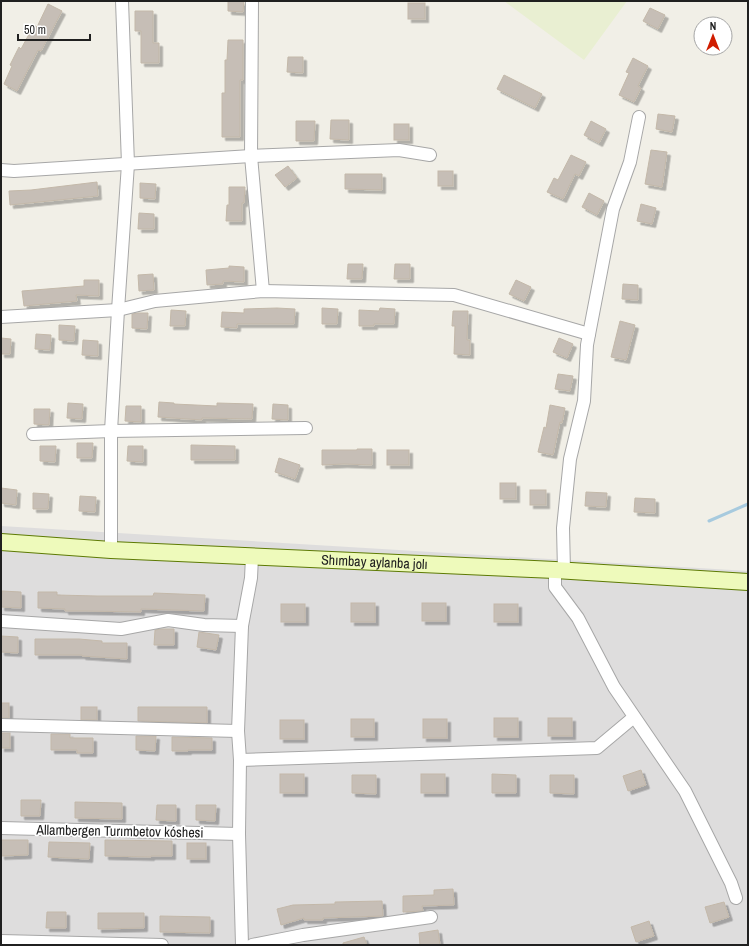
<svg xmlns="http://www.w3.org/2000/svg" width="749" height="946" font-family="'Archivo Narrow',sans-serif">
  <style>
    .residential { fill: #dedddd }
    .farmland { fill: #e9efd2 }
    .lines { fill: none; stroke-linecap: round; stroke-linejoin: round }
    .stream { stroke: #a7cade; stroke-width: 3 }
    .building { fill: #c6beb6; stroke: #c3b8a9; filter: url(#shadow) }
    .minor-casing { stroke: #a7a7a7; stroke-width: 14 }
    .secondary-casing { stroke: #5d7a04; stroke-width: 18 }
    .minor { stroke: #fff; stroke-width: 12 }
    .secondary { stroke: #eefabb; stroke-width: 16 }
    .labels { text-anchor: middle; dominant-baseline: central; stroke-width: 3.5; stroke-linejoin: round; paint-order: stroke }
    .street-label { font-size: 14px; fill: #202020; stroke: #fff }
  </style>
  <defs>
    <filter id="shadow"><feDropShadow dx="3.5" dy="3.5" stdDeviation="0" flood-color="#0004"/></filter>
  </defs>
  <rect width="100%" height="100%" fill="#f1efe7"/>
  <path class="residential" d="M1,526L748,571V945H1Z"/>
  <path class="farmland" d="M504,1H627L584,60Z"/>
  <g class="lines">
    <path class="stream" d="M709,521L748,504"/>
  </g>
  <g class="building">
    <path d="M228,1H244L243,12L228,11Z"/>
    <rect x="408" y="3" width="17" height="16"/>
    <path d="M48,4L62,11L41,51L38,50L17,91L4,84L12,66L10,65L19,47L21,49L34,25L37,27Z"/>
    <path d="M650,8L665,15L658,29L643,21Z"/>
    <path d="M135,11H153V43H159V63H141V31H135Z"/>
    <path d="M228,40H243V80H240V137H222V93H225V60H227Z"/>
    <path d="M288,57H303V73L287,72Z"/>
    <path d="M633,58L648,66L638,86L641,88L634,102L619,95L629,73L626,72Z"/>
    <path d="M504,75L542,94L535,108L497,89Z"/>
    <path d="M658,114L675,116L672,132L656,129Z"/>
    <path d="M331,120H349V140L330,139Z"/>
    <path d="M296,121H315L314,141H296Z"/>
    <path d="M591,121L606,129L599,143L584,135Z"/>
    <rect x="394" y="124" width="15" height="16"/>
    <path d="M651,150L667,152L662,187L645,184Z"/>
    <path d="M571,155L586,162L579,176L575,174L563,199L547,192L554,178L558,180Z"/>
    <path d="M288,166L297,178L285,187L275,175Z"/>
    <rect x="438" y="171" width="15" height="15"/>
    <path d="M345,174H382V190L345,189Z"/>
    <path d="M97,182L98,196L10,205L9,191L31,190Z"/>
    <path d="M140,183L156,184L155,199L140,198Z"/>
    <path d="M229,187H245L244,203H242V221H226L227,205H229Z"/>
    <path d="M589,193L604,201L597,215L582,207Z"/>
    <path d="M641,204L656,208L652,224L637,221Z"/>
    <path d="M139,213L154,214V229H138Z"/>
    <path d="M348,264H363L362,279H347Z"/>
    <path d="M395,264H410V279H394Z"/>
    <path d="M229,266L244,267V282L223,281V284L207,285L206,270L229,268Z"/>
    <path d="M153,274L154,290L139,291L138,275Z"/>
    <path d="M84,280H99V296L76,295L77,301L24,306L22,291L84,286Z"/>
    <path d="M516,280L531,287L524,301L509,294Z"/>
    <path d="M623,284L638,285V300L622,299Z"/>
    <path d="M277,308L295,309L294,324H237V328L221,327L222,312L244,313V309Z"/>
    <path d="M322,308L338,309L337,324H322Z"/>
    <path d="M380,308L395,309L394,324H374V326H359V310L379,311Z"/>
    <path d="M171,310L186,311L185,326H170Z"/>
    <path d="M453,311H468L467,340H470V355L454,354L455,326H452Z"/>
    <path d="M138,313H148L147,329L132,328V314Z"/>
    <path d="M620,321L635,325L626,360L611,357Z"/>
    <path d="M59,325L75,326L74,341L59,340Z"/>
    <path d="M36,334L51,335L50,350L35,349Z"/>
    <path d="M1,338L11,339L10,354H1Z"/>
    <path d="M559,338L573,344L567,358L553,352Z"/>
    <path d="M83,340L98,341V356L82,355Z"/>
    <path d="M558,374L573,376L570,391L555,389Z"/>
    <path d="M159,402L174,403V404L217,406V403L253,404L252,419L202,418V420L158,417Z"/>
    <path d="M68,403L83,404L82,419L67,418Z"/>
    <path d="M273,404L288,405V420L272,419Z"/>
    <path d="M550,405L565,408L562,423L560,422L553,455L538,452L544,427L546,428Z"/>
    <path d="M126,406H141V422L125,421Z"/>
    <path d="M34,409H50L49,425L34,424Z"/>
    <path d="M77,443H93L92,458H77Z"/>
    <path d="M191,445L235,446V460H191Z"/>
    <path d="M40,446H56L55,462L40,461Z"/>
    <path d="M128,446H143V462L127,461Z"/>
    <path d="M357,449H372V465L344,464L322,465V450H357Z"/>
    <rect x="387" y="450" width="22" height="15"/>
    <path d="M279,458L300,465L295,479L275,472Z"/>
    <rect x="500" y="483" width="16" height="16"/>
    <path d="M1,488L17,490L16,505L1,503Z"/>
    <rect x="530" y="490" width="16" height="15"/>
    <path d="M586,492L607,493L606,507L585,506Z"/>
    <path d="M33,493L49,494L48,509H33Z"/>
    <path d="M80,496L96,497L95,512L79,511Z"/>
    <path d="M635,498L655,499V513L634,512Z"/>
    <path d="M2,591L21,592V608L1,607Z"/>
    <path d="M38,592H57V595L97,596H153L154,593L205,595L204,611L141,609V612L84,611H65V609L38,608Z"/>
    <rect x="351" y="603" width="24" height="19"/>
    <rect x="422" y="603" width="24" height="18"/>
    <rect x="281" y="604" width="24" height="18"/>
    <rect x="494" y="604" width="24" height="18"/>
    <path d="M161,629H174V645H154L155,630Z"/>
    <path d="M199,632L219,635L216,650L197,647Z"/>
    <path d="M1,636L18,637V653L1,652Z"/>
    <path d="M35,639H79L102,641V643H127V659L82,656V655H35Z"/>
    <rect x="1" y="703" width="8" height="15"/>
    <rect x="81" y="707" width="16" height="13"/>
    <path d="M138,707H207V723L138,721Z"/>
    <rect x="494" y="718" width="24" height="19"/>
    <rect x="548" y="718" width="24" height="18"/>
    <rect x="351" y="719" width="23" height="18"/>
    <rect x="423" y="719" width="24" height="19"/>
    <rect x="280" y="720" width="24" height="19"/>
    <rect x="1" y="733" width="9" height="15"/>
    <path d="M51,734H70V738H93V753H77V750H51Z"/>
    <path d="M136,736H156L155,751L136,750Z"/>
    <path d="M172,737L212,738V750H188V751H172Z"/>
    <path d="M641,770L646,785L628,791L623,776Z"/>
    <rect x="280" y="774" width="24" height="19"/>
    <rect x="421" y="774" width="24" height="19"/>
    <path d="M492,774L516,775V793H492Z"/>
    <path d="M352,775H376V794L352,793Z"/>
    <path d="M550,775H574V794L550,793Z"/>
    <path d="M21,800H41L40,816H21Z"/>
    <path d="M75,802L122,803V819L75,818Z"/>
    <path d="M157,805H176V821L156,820Z"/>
    <path d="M196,805H216L215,821L196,820Z"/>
    <path d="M1,840H28V855L1,856Z"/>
    <path d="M105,840L172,841V856H151V857L105,856Z"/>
    <path d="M49,842L90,843L89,859L48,857Z"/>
    <rect x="187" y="843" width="19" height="16"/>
    <path d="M453,889L454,905L422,906L423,911L403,912V896L434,895V890Z"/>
    <path d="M382,901L383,916L323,918V920H304V918L281,925L277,909L293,905L335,904V902Z"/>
    <path d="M724,902L729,917L710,923L705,907Z"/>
    <path d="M47,912H66V928H46Z"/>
    <path d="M98,913H144V928L98,929Z"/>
    <path d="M160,916L210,917V933L160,932Z"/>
    <path d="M649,921L654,936L636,942L631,927Z"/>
    <path d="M438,930L440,945H420L419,933Z"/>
    <path d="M364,937L367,945H343V943Z"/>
  </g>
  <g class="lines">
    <defs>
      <g id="minor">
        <path d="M252,1L251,156L263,291"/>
        <path d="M1,170L14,171L251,156L399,150L430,155"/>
        <path d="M1,317L118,310L155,301L263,291L454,295L589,334"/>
        <path d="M33,434L111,431L306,428"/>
        <path d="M111,550V431L118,310L128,164L122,1"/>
        <path d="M555,570V587L578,618L614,687L685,791L731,883L736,898"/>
        <path d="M564,571L563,528L570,459L584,401L587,345L613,209L630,162L639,117"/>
        <path d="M1,621L121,629L168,620L204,625L242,626"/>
        <path d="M1,725L238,731"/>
        <path d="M240,760L597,748L634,717"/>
        <path d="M1,828L239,834"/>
        <path d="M1,941L162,945"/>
        <path d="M242,945L239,834L240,760L238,731L242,626L251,578L252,557"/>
        <path d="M252,945L303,935L431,917"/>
      </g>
      <g id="secondary">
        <path id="s1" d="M1,542L111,550L555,570L748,582"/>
      </g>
    </defs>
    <use href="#minor" class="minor-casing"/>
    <use href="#secondary" class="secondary-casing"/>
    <use href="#minor" class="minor"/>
    <use href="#secondary" class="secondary"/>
  </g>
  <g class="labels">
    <g class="street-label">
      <text stroke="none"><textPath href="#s1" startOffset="374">Shımbay aylanba jolı</textPath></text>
      <text transform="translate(120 831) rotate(1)">Allambergen Turımbetov kóshesi</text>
    </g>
  </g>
  <rect width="749" height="946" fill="none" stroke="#202020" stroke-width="4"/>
  <g transform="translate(713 36)"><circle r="19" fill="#ffffff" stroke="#a6a6a6"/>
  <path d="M0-3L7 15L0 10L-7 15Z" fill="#d01d00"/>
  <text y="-6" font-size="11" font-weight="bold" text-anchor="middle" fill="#202020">N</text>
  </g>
  <path d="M18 34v6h72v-6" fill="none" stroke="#202020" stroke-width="2"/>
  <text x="24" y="34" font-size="12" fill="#202020" stroke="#ffffff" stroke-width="3" paint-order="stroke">50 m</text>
</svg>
